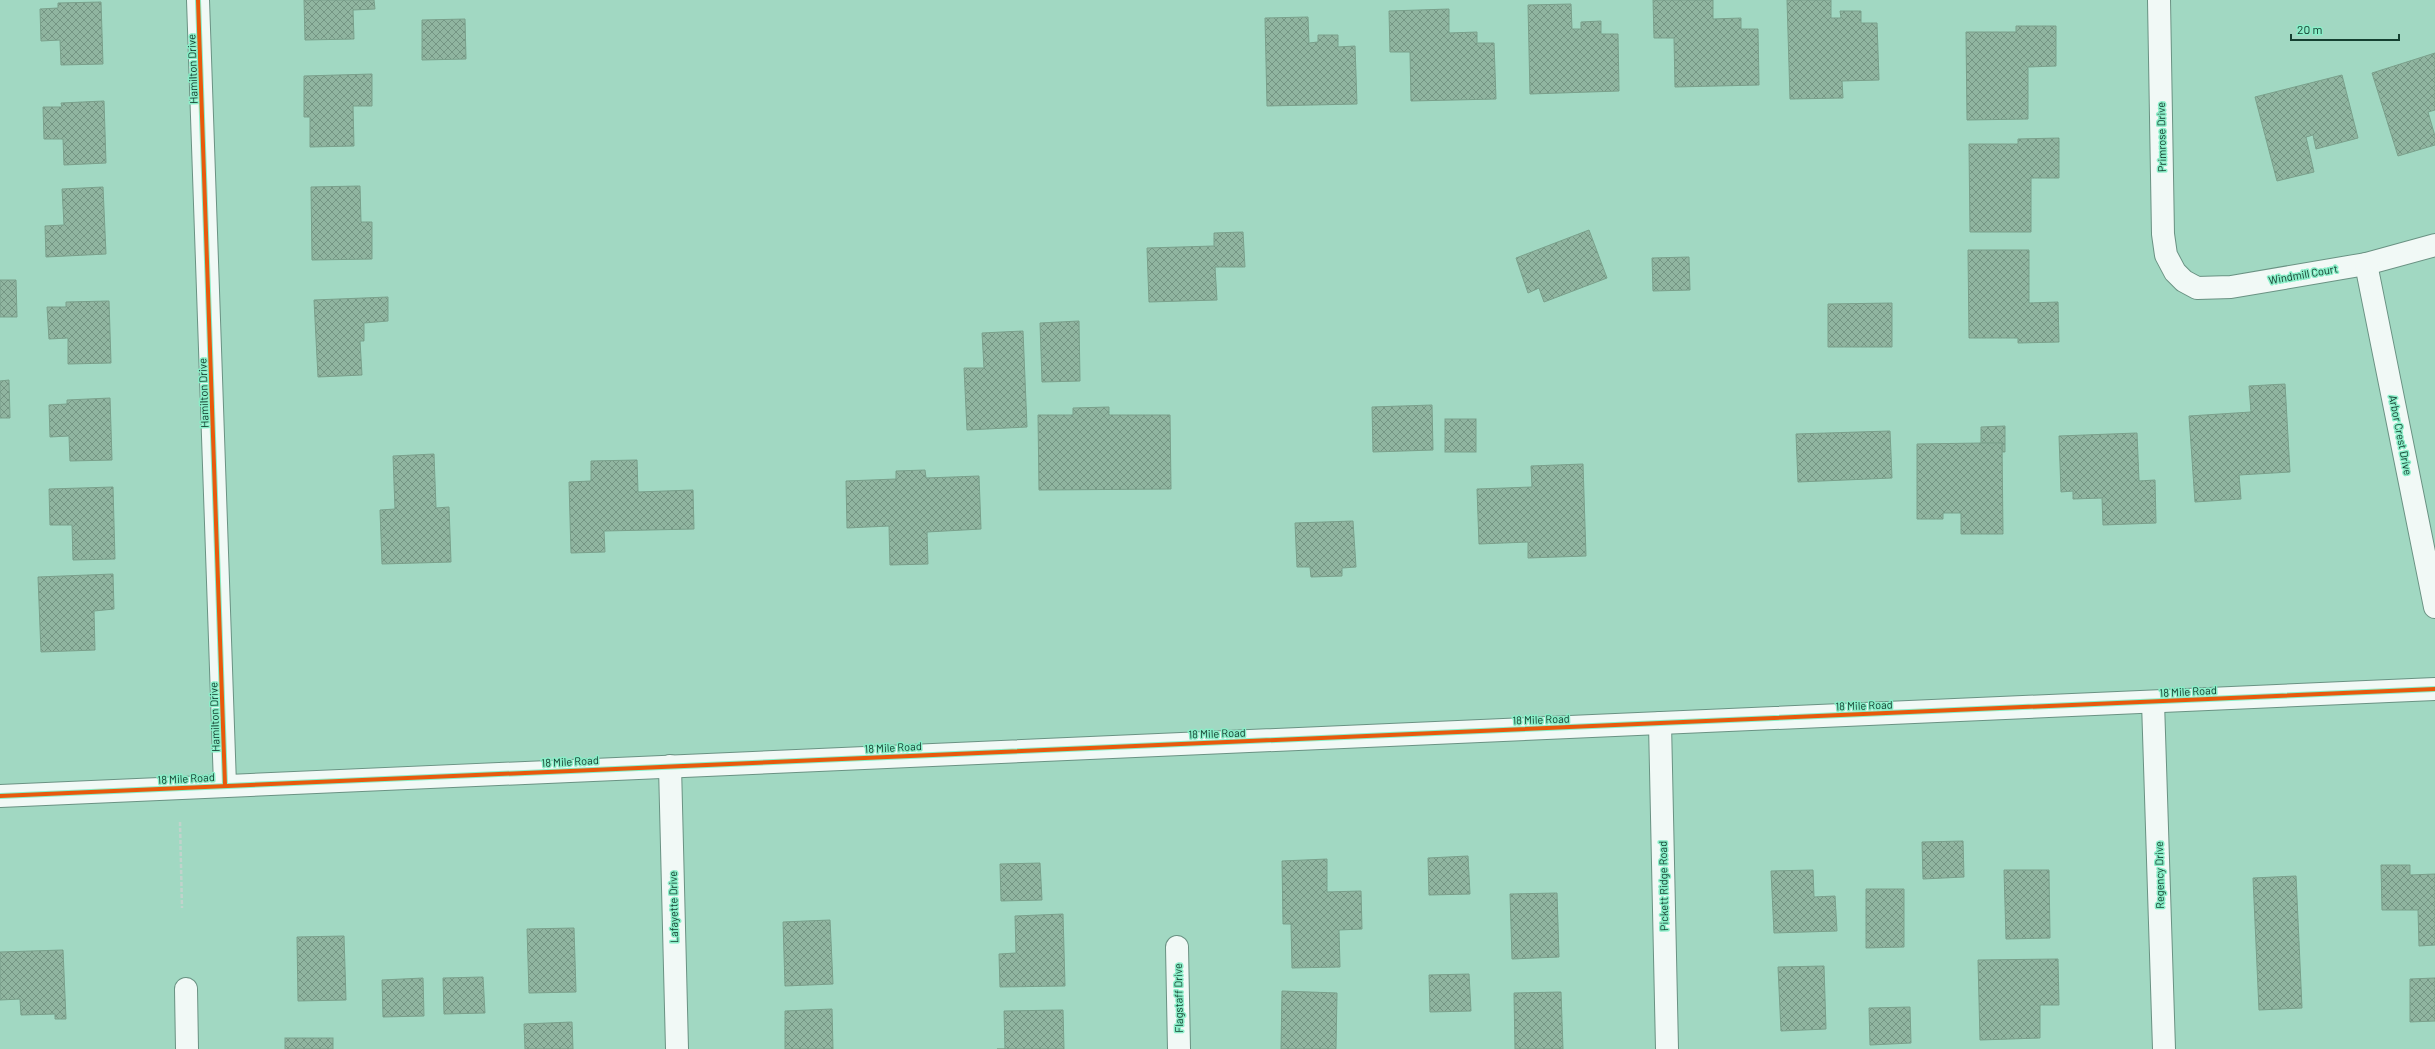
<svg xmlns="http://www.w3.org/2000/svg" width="2435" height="1049" font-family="Barlow,sans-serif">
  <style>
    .building { fill: url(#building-cross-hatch); stroke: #7aa08b }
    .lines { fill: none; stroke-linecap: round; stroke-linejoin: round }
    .minor-casing { stroke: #6a9283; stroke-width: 24 }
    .tertiary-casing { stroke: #6a9283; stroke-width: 24 }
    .path { stroke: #c1d3cc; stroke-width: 2.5; stroke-dasharray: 4 2; stroke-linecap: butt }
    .minor { stroke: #f1f9f6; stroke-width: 22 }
    .tertiary { stroke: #f1f9f6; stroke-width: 22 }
    .cycleway-casing { stroke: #8aeec8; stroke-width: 6 }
    .cycleway { stroke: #e8590c; stroke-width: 4 }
    .labels { text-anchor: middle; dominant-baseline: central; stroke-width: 3; stroke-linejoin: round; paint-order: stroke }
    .street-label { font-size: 11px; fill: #154031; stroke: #8aeec8 }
  </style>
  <defs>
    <pattern id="building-cross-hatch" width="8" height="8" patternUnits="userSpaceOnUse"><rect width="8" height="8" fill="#90b5a0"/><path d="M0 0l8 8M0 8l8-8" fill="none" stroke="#749583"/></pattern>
  </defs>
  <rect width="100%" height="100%" fill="#a1d8c2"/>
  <g class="building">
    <path d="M304,0H374L375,9L353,10L354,39L305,40Z"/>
    <path d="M1653,0H1713V19L1741,18V29H1758L1759,85L1675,87L1674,38H1654Z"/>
    <path d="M1787,0H1831V18H1841L1840,11H1861V23H1877L1879,80L1842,81L1843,98L1790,99Z"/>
    <path d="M101,2L103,64L61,65L60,40L41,41L40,9L58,8V3Z"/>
    <path d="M1571,4L1572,29H1581V22L1601,21V34H1618L1619,91L1530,94L1528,5Z"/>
    <path d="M1449,9V33L1477,32V43H1494L1496,99L1411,101L1410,52H1390L1389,11Z"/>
    <path d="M1308,17L1309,43L1318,42V35H1338V47L1355,46L1357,104L1267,106L1265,18Z"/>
    <path d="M465,19L466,59L422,60V20Z"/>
    <path d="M2016,26H2056V66L2028,67V119L1967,120L1966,32H2016Z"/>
    <path d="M2435,53V110L2428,112L2435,136V145L2398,156L2372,73Z"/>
    <path d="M372,74V106H353L354,146L310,147V117H304V76Z"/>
    <path d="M2342,75L2358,138L2316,149L2313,135L2306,137L2314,172L2277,181L2255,97Z"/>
    <path d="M104,101L106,163L64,165L63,139H44L43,107H62L61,103Z"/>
    <path d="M2059,138V178H2031V232H1970L1969,144H2018V139Z"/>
    <path d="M360,186L361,222H372V259L312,260L311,187Z"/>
    <path d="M103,187L106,254L46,257L45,226L64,225L62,189Z"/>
    <path d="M1589,230L1607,278L1544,302L1539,288L1528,293L1516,258Z"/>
    <path d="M1243,232L1245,267H1215L1217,300L1149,302L1147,248L1214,246V233Z"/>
    <path d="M1968,250H2029V303L2058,302L2059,342L2018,343V338H1969Z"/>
    <path d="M1689,257L1690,290L1653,291L1652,258Z"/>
    <path d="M0,280H16L17,317H0Z"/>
    <path d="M388,297V321L364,323V341H360L362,375L318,377L314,300Z"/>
    <path d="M109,301L111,363L68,364V338L49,339L47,307H66V302Z"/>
    <path d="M1892,303V347H1828V304Z"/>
    <path d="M1079,321L1080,381L1042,382L1040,323Z"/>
    <path d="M1023,331L1027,427L967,430L964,368H984L982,333Z"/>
    <path d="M9,380L10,418H0V381Z"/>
    <path d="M2285,384L2290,472L2239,475L2241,499L2195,502L2189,416L2251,412L2249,386Z"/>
    <path d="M110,398L112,460L70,461L69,436L50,437L49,405L67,404V400Z"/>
    <path d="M1432,405L1433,450L1373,452L1372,407Z"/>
    <path d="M1109,407V415H1170L1171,489L1039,490L1038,415H1073V408Z"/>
    <rect x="1445" y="419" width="31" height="33"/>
    <path d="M2005,426V452H2002V443H1981V427Z"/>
    <path d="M1890,431L1892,478L1798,482L1796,434Z"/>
    <path d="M2137,433L2139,481L2155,480L2156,523L2103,525L2102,498L2073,499V491L2061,492L2059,436Z"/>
    <path d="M1981,443H2002L2003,534H1961V513H1943V519H1917V444Z"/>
    <path d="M434,454L436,508L449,507L451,562L382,564L380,510L395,509L393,456Z"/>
    <path d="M637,460L638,492L693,490L694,529L604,531L605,552L571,553L569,482L591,481V461Z"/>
    <path d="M1583,464L1586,556L1528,558V542L1479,544L1477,489L1532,487L1531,466Z"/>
    <path d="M925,470L926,478L979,476L981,529L927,532L928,564L890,565L889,526L847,528L846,481L896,479V471Z"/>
    <path d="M113,487L115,559L73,560L72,525H50L49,489Z"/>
    <path d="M1353,521L1356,567L1342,568V576L1311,577L1310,567H1297L1295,523Z"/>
    <path d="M113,574L114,609L94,611L95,650L41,652L38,577Z"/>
    <path d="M1963,841L1964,877L1923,879L1922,842Z"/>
    <path d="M1468,856L1470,894L1429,895L1428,858Z"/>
    <path d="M1327,859V892L1361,891L1362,929L1339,930L1340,967L1292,968L1291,924H1283L1282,861Z"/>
    <path d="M1040,863L1042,900L1001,901L1000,864Z"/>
    <path d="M2381,865H2410V875L2435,874V945L2419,946L2418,910H2382Z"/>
    <path d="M1813,870L1814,897L1835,896L1837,931L1774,933L1771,871Z"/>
    <path d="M2004,870H2049L2050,938L2006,939Z"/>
    <path d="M2296,876L2302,1008L2259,1010L2253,878Z"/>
    <path d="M1866,889H1904V947L1866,948Z"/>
    <path d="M1557,893L1559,957L1512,959L1510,894Z"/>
    <path d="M1063,914L1065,986L1000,987L999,954L1016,953L1015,916Z"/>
    <path d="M830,920L833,984L785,986L783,922Z"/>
    <path d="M574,928L576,992L529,993L527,929Z"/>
    <path d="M344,936L346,1000L298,1001L297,937Z"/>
    <path d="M63,950L66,1019H55V1014L21,1015L20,999L0,1000V952Z"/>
    <path d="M2058,959L2059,1005H2040V1038L1980,1040L1978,960Z"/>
    <path d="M1824,966L1826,1029L1781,1031L1778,967Z"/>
    <path d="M1469,974L1471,1011L1430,1012L1429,975Z"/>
    <path d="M483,977L485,1013L444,1014L443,978Z"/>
    <path d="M423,978L424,1016L383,1017L382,980Z"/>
    <path d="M2435,978V1021L2410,1022V979Z"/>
    <path d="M1282,991L1337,993L1336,1049H1281Z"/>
    <path d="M1561,992L1563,1049H1515L1514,993Z"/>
    <path d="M1910,1007L1911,1043L1870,1045L1869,1008Z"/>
    <path d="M832,1009L833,1049H785V1011Z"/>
    <path d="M1063,1010L1064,1049H997H1005L1004,1011Z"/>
    <path d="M572,1022L573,1049H525L524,1024Z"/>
    <rect x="285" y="1038" width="48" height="11"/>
  </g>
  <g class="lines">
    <defs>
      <g id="minor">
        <path d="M198,0L225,785"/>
        <path d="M2159,0L2163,234L2166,255L2175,272L2184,281L2197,288L2231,287L2366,264L2435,245"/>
        <path d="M2366,264L2435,607"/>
        <path d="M2153,702L2164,1049"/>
        <path d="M1660,723L1667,1049"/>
        <path d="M670,766L677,1049"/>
        <path d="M1177,947L1179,1049"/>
        <path d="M186,989L187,1049"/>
      </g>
      <path id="tertiary" d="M0,796L2435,689"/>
    </defs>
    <use href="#minor" class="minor-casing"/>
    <use href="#tertiary" class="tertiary-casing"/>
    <path class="path" d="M180,822L182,908"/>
    <use href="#minor" class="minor"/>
    <use href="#tertiary" class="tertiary"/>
    <defs>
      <g id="cycleway">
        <path d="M198,0L225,785"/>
        <path d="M0,796L2435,689"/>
      </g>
    </defs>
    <use href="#cycleway" class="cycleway-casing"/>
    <use href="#cycleway" class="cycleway"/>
  </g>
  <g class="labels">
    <g class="street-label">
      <text transform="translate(192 69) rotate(-92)">Hamilton Drive</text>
      <text transform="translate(2161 137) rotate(-91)">Primrose Drive</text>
      <text transform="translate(2303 274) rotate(-10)">Windmill Court</text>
      <text transform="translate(203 393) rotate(-92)">Hamilton Drive</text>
      <text transform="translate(2401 435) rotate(79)">Arbor Crest Drive</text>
      <text transform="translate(2188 691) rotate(-3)">18 Mile Road</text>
      <text transform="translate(1864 705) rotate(-2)">18 Mile Road</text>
      <text transform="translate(214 717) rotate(-92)">Hamilton Drive</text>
      <text transform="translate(1541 719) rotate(-2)">18 Mile Road</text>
      <text transform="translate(1217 733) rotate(-2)">18 Mile Road</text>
      <text transform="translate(893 747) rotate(-3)">18 Mile Road</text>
      <text transform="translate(570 761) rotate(-3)">18 Mile Road</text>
      <text transform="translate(186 778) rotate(-3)">18 Mile Road</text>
      <text transform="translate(2159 875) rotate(-91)">Regency Drive</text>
      <text transform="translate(1663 886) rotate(-91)">Pickett Ridge Road</text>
      <text transform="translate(673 907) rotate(-91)">Lafayette Drive</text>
      <text transform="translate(1178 998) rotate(-91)">Flagstaff Drive</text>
    </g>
  </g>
  <path d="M2291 34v6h108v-6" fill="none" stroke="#154031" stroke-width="2"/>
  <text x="2297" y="34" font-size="12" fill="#154031" stroke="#8aeec8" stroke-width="3" paint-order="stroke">20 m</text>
</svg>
